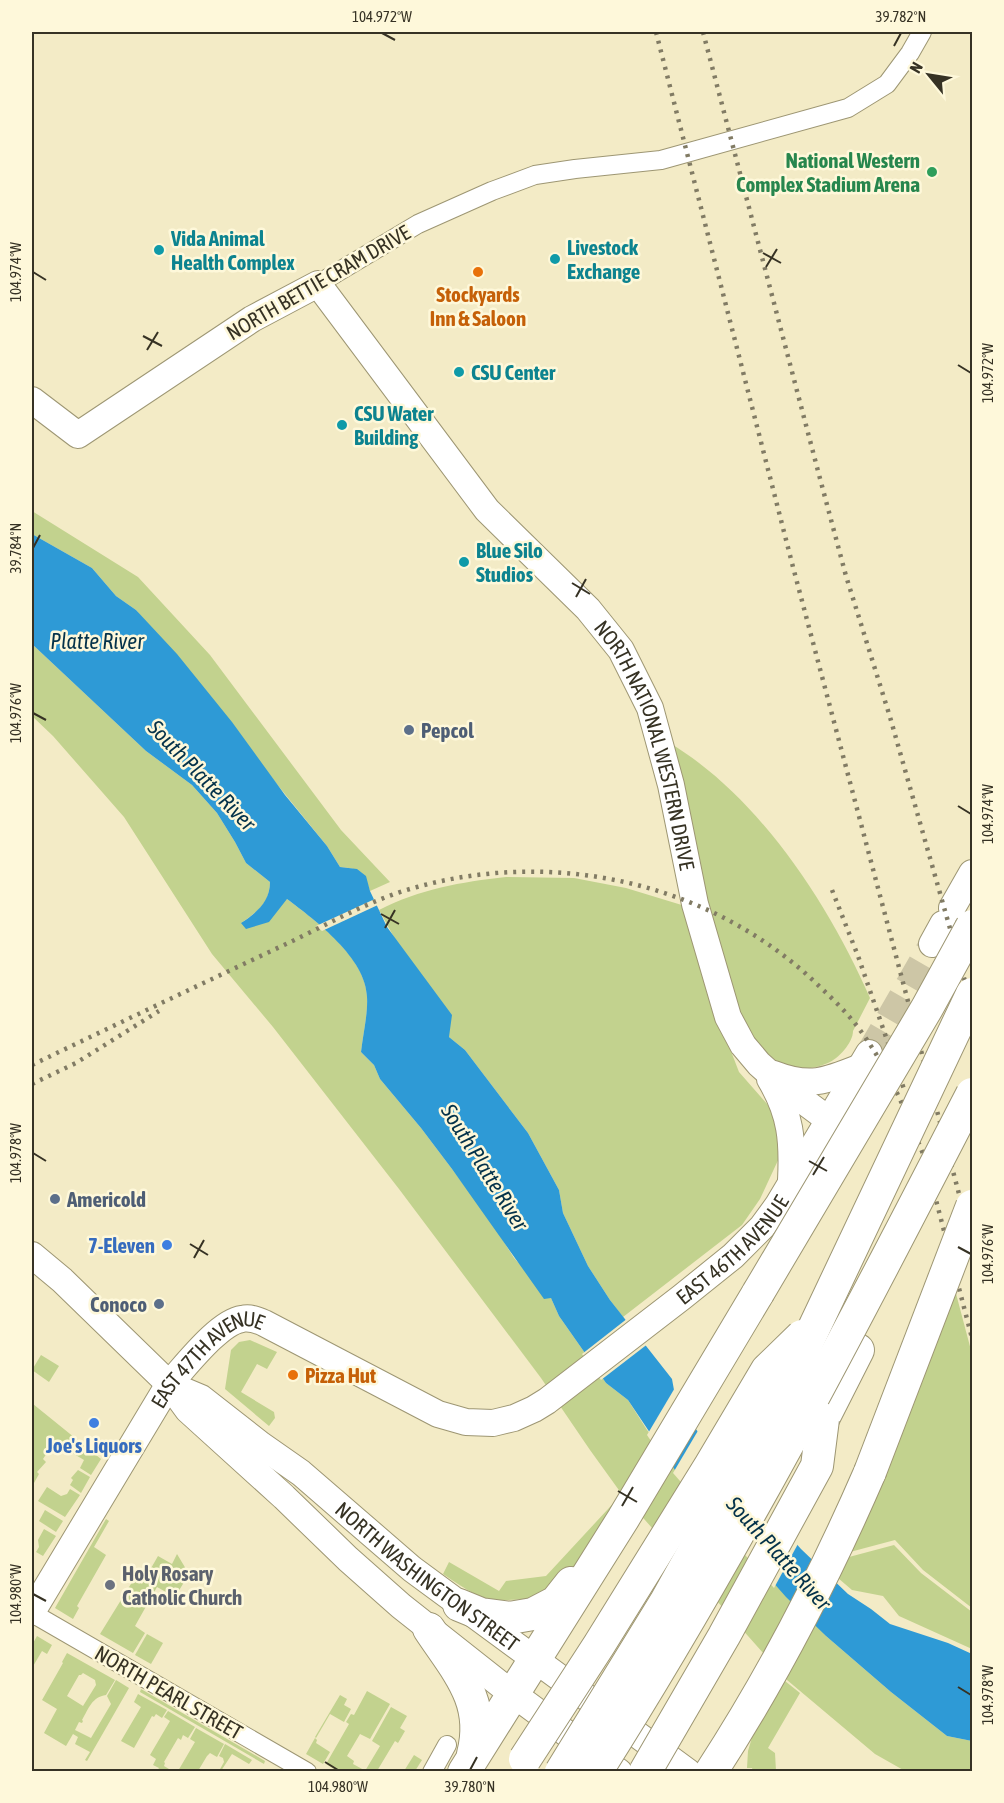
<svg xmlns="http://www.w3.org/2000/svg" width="1004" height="1803" font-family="'Asap Condensed',sans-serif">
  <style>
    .green { fill: #c2d28e; fill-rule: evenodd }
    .water { fill: #2e9ad6 }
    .pier { fill: #f3ebc6 }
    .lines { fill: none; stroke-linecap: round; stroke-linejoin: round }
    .secondary-tunnel { stroke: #cdc6a6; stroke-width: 26; stroke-dasharray: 26 13; stroke-linecap: butt }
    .street-casing { stroke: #9d9673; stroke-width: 20 }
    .secondary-casing { stroke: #9d9673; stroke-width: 28 }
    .highway-casing { stroke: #9d9673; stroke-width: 34 }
    .street { stroke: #fff; stroke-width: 18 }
    .secondary { stroke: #fff; stroke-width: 26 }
    .highway { stroke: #fff; stroke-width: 32 }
    .rail { stroke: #817b64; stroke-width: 4.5; stroke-dasharray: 3 6; stroke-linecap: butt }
    .highway-bridge-casing { stroke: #9d9673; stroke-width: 34; stroke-linecap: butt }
    .highway-bridge { stroke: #fff; stroke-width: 32 }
    .ticks { fill: none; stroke: #363224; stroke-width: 2 }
    .leisure-dot { fill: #2e9e5b; stroke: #fef8da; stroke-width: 2 }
    .culture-dot { fill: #0f9aa8; stroke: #fef8da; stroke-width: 2 }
    .food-dot { fill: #e8710a; stroke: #fef8da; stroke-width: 2 }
    .service-dot { fill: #5c6f8a; stroke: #fef8da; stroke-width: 2 }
    .shop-dot { fill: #3f7fe0; stroke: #fef8da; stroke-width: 2 }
    .worship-dot { fill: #6b7280; stroke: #fef8da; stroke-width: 2 }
    .labels { text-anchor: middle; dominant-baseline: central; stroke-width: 5; stroke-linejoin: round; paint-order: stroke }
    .leisure-label { font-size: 21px; font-weight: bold; fill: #27864d; stroke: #fef8da; text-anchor: end }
    .culture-label { font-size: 21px; font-weight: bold; fill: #0d838f; stroke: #fef8da; text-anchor: start }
    .street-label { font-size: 21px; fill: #363224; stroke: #fef8da }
    .food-label { font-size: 21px; font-weight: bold; fill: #c56008; stroke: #fef8da }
    .service-label { font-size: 21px; font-weight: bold; fill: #4e5e75; stroke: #fef8da; text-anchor: start }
    .shop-label { font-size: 21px; font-weight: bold; fill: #366cbe; stroke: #fef8da; text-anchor: end }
    .worship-label { font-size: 21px; font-weight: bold; fill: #5b616d; stroke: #fef8da; text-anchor: start }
    .water-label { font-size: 22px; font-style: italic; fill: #04324a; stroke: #fef8da }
    .neatline { fill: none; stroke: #363224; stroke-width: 2 }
    .ticks-label { font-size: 15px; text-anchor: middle; fill: #363224 }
  </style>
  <rect width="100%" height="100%" fill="#f3ebc6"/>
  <g class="green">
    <path d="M32,511L138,577L210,655L341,830L390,882L370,891C364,871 361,869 340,867L327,846L136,610L116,596L92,568L32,534Z"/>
    <path d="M32,644L146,751L192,785L217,813L235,842L246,863L270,882C270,903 257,912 241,923L287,899C316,921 366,957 367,997C368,1014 363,1034 361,1052L374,1065L380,1079L421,1128L452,1169L492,1223L514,1258L551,1298L559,1316L606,1383L628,1400L647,1430L826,1636L891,1692L947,1736L972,1741V1771H905L875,1754L787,1680L621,1493L590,1450L541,1378L399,1189L273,1027L212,954L124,817L53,736L32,716Z"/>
    <path d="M668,742C758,795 829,904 870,998L853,1031C853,1043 838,1059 828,1063C762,1091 736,1007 720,959Z"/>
    <path d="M506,877L574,878L626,888L685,906L709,994L739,1072L768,1105L775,1120L778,1133L780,1156L760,1199L742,1225L623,1317L610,1300L588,1266L563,1213L559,1190L528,1133L465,1050L449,1037L379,910C420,889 461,882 506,877Z"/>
    <path d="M954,1286L972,1354V1608L923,1570L895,1540L850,1552Z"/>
    <path d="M250,1340L277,1352L267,1369L257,1364L241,1392L274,1412L275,1418L269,1426L225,1389L231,1350L239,1342Z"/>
    <path d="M41,1355L59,1366L49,1382L32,1370Z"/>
    <path d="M33,1404L101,1459L91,1475L80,1468L84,1460L54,1442L43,1459L46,1462L37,1472L39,1474L34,1483L32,1481V1434L34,1430L32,1428V1407Z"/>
    <path d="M78,1470L90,1477L81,1493L70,1485L73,1480L71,1478Z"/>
    <path d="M47,1487L61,1496L67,1494L70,1489L80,1495L65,1517L38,1501Z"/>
    <path d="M621,1495L567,1577L525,1606L523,1599C482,1603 475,1595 443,1574L449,1562L499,1591L506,1581L546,1576Z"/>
    <path d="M45,1510L63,1521L56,1532L39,1521Z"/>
    <path d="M106,1519L109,1521L94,1547L106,1555L77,1606L79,1608L73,1619L55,1608Z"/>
    <path d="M44,1529L56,1536L43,1556L36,1552L39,1547L38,1540Z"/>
    <path d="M894,1545L921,1573L972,1612V1649L899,1616L883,1596L852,1590L838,1578L849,1557Z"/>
    <path d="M177,1554L189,1574L175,1597L157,1587L135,1626L145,1633L133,1653L100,1634L134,1579L142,1584L158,1556L172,1564Z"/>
    <path d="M147,1634L163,1643L151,1664L135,1655Z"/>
    <path d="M37,1636L52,1645L47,1654L42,1651L32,1668V1645Z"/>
    <path d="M67,1653L115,1680L106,1695C92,1697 89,1708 82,1720L83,1721L82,1723L79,1722L75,1730L91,1738L111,1704L107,1696L116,1680L129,1688L87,1761L85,1760L90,1752L75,1744L78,1737L73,1734L66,1746L44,1733L57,1709L42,1700L63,1663L62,1662ZM83,1673L95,1680L96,1685L83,1706L67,1696L79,1675H81Z"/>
    <path d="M785,1681L800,1693L768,1748L775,1753L776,1771H753L752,1768H747L748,1751L753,1734Z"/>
    <path d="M141,1689L265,1761L264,1764L140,1692Z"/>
    <path d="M367,1691L390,1704L370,1739L360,1734L347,1756L354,1761L353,1764L364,1770L363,1771H337L326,1764L349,1724L346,1722L351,1714L354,1715Z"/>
    <path d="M138,1694L167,1710L162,1718L156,1714L154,1717L152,1716L134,1748L121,1741L141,1707L134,1702Z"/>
    <path d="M340,1695L347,1699L344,1705L351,1709L344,1722L330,1714L316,1738L315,1737Z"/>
    <path d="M391,1707L407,1716L400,1728L405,1731L398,1743L395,1741L377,1771H365L380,1746L372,1741Z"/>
    <path d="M168,1711L195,1727L188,1738L183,1735L181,1740L178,1738L164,1762L165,1763L164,1766L169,1769L168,1771H157L159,1768L153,1765L156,1759L150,1755L170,1721L164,1717Z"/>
    <path d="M196,1728L224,1744L217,1757L210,1753L207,1756L198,1771H178L195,1742L190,1739Z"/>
    <path d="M315,1738L317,1740L316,1743L330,1752L323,1764L306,1754Z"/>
    <path d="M225,1744L252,1760L249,1764L232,1754L221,1771H219L224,1762L223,1758L219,1756Z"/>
    <path d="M414,1755L422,1760L415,1771H404Z"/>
  </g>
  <path class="water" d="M32,534L92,568L116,596L136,610L177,654L232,722L285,795L327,846L340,867L357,869L366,876L370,891L387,927L452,1015L449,1037L465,1050L528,1133L559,1190L563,1213L588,1266L610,1300L672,1379L676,1401L698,1432L801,1549L848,1594L871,1609L890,1624L948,1643L972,1654V1741L947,1736L891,1692L826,1636L786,1597L679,1476L628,1400L606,1383L559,1316L551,1298L544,1299L452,1169L421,1128L380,1079L374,1065L361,1052C363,1034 368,1014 367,997C366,958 316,921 287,899L269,922L246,929L241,923C256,913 270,902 270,882L246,863L235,842L217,813L192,785L146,751L32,644Z"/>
  <g class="pier">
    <path d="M377,898L380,904L322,931L316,926Z"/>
    <path d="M628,1318L649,1343L601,1380L582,1354Z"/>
    <path d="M676,1386L679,1400L665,1462L647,1435Z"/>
    <path d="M699,1429L799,1542L774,1588L673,1473Z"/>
  </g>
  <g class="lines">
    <path class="secondary-tunnel" d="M869,1053L932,944"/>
    <defs>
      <g id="street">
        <path d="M318,284L418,224L492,191L535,175L575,169L661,160L848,108L887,84L910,53L922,32"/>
        <path d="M32,1613L307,1772"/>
        <path d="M432,1772L447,1745"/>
      </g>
      <g id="secondary">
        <path id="s1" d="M32,400L78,435L252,319L318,284L487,510L588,609L621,650L650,708L671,785L695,904L728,1017L743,1045L759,1064L786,1088L829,1120"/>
        <path d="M952,908L972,873"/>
        <path d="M932,944L943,924"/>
        <path d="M774,1074C810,1088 826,1081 861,1067"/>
        <path d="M770,1079C791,1114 793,1141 791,1181"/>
        <path d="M32,1255L62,1280L169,1384L188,1410L284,1497L348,1559L401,1606L501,1685L619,1772"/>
        <path id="s2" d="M170,1385L201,1398L261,1445L301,1473L412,1569L688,1772"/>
        <path id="s3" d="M32,1612L169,1384C185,1367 219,1322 242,1319C250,1317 257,1320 264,1323L438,1414L466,1422L493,1423L514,1418L534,1409L547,1401L682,1297L733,1256L762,1227L778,1205L869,1053"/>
      </g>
      <g id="highway">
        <path d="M823,1419L858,1350"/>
        <path d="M459,1605L481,1614L510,1618L533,1614L556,1602L571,1583"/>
        <path d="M429,1629C456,1670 487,1701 473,1754"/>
        <path d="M464,1772L623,1519L758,1293"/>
        <path d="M711,1772C774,1675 824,1578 870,1472"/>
      </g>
    </defs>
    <use href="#street" class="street-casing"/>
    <use href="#secondary" class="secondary-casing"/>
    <use href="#highway" class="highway-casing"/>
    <use href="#street" class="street"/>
    <use href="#secondary" class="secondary"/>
    <use href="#highway" class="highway"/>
    <g class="rail">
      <path d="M656,32L793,567L972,1243"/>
      <path d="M703,32L818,471L846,576L890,717L972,1006"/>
      <path d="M832,890L858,956L905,1092"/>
      <path d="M32,1065C115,1025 199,985 284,945C327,925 371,899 417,887C558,848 715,884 820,987C833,999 846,1012 857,1026C889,1068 908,1116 927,1164"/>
      <path d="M32,1084L76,1063L159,1011"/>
      <path d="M925,1158L972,1338"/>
    </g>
    <defs>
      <g id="highway-bridge">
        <path d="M758,1293L927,1008L972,926"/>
        <path d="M870,1472L972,1206"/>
        <path d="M525,1759L599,1645L710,1466L767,1370L802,1336"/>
        <path d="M561,1772L665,1603L787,1385L972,994"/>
        <path d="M596,1772C735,1553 854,1323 972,1094"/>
        <path d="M645,1772L724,1636L817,1466L823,1419"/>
      </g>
    </defs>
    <use href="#highway-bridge" class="highway-bridge-casing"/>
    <use href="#highway-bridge" class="highway-bridge"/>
  </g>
  <path class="ticks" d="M382,33L395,40M894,46L901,33M763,253L781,263M766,267L777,249M33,272L46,280M143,336L162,346M147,350L158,332M958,365L971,373M33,548L40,535M572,583L590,594M576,597L586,579M33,713L46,720M958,806L971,814M381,914L399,924M385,928L395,910M33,1153L46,1161M809,1161L827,1171M813,1175L824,1157M190,1244L208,1255M958,1247L971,1254M194,1258L204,1240M618,1491L637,1502M622,1506L633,1487M33,1594L46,1601M958,1687L971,1695M325,1762L338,1770M470,1770L477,1757"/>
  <circle class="leisure-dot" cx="932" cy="172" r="6"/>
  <g class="culture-dot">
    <circle cx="159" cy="250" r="6"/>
    <circle cx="555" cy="259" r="6"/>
    <circle cx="459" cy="372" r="6"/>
    <circle cx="342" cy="425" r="6"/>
    <circle cx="464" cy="562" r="6"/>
  </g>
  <g class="food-dot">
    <circle cx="478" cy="272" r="6"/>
    <circle cx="293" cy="1375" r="6"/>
  </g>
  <g class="service-dot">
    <circle cx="409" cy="730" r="6"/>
    <circle cx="55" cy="1199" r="6"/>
    <circle cx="159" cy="1304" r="6"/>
  </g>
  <g class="shop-dot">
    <circle cx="167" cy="1245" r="6"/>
    <circle cx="94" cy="1423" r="6"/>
  </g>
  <circle class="worship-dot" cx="110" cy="1585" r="6"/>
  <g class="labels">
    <g class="leisure-label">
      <text x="920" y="160">National Western<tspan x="920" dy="24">Complex Stadium Arena</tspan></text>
    </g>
    <g class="culture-label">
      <text x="171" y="238">Vida Animal<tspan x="171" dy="24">Health Complex</tspan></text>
      <text x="567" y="247">Livestock<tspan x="567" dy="24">Exchange</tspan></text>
      <text x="471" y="372">CSU Center</text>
      <text x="354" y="413">CSU Water<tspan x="354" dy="24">Building</tspan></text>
      <text x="476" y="550">Blue Silo<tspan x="476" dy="24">Studios</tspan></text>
    </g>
    <g class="street-label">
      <text transform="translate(318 282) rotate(-30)">NORTH BETTIE CRAM DRIVE</text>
      <text stroke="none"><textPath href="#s1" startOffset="916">NORTH NATIONAL WESTERN DRIVE</textPath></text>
      <text stroke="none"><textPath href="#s3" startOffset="939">EAST 46TH AVENUE</textPath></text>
      <text stroke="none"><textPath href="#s3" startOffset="314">EAST 47TH AVENUE</textPath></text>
      <text stroke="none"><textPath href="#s2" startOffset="322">NORTH WASHINGTON STREET</textPath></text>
      <text transform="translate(169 1692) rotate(30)">NORTH PEARL STREET</text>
    </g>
    <g class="food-label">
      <text x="478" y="294">Stockyards<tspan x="478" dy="24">Inn &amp; Saloon</tspan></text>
      <text x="305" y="1375" text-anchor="start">Pizza Hut</text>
    </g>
    <g class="service-label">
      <text x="421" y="730">Pepcol</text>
      <text x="67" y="1199">Americold</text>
      <text x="147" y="1304" text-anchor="end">Conoco</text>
    </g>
    <g class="shop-label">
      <text x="155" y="1245">7-Eleven</text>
      <text x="94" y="1445" text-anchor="middle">Joe's Liquors</text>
    </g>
    <g class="worship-label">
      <text x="122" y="1573">Holy Rosary<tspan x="122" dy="24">Catholic Church</tspan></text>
    </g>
    <g class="water-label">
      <text x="97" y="641">Platte River</text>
      <text transform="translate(202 775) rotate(46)">South Platte River</text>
      <text transform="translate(485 1167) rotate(58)">South Platte River</text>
      <text transform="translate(779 1553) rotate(48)">South Platte River</text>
    </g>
  </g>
  <rect width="1004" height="1803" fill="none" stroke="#fef8da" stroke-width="66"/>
  <g transform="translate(929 75) rotate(300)" stroke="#fef8da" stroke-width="4.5" paint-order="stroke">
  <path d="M0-4.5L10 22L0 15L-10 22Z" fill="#363224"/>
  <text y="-9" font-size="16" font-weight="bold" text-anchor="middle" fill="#363224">N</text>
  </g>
  <rect x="33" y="33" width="938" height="1737" class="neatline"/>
  <g class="ticks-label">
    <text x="382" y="22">104.972°W</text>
    <text x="901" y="22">39.782°N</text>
    <text transform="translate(16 272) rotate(-90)" y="5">104.974°W</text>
    <text transform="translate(988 373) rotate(-90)" y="5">104.972°W</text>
    <text transform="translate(16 548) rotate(-90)" y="5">39.784°N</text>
    <text transform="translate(16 713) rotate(-90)" y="5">104.976°W</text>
    <text transform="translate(988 814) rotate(-90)" y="5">104.974°W</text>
    <text transform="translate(16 1153) rotate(-90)" y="5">104.978°W</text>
    <text transform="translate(988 1254) rotate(-90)" y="5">104.976°W</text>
    <text transform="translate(16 1594) rotate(-90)" y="5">104.980°W</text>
    <text transform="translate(988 1695) rotate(-90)" y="5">104.978°W</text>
    <text x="338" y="1792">104.980°W</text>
    <text x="470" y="1792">39.780°N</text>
  </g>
</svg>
